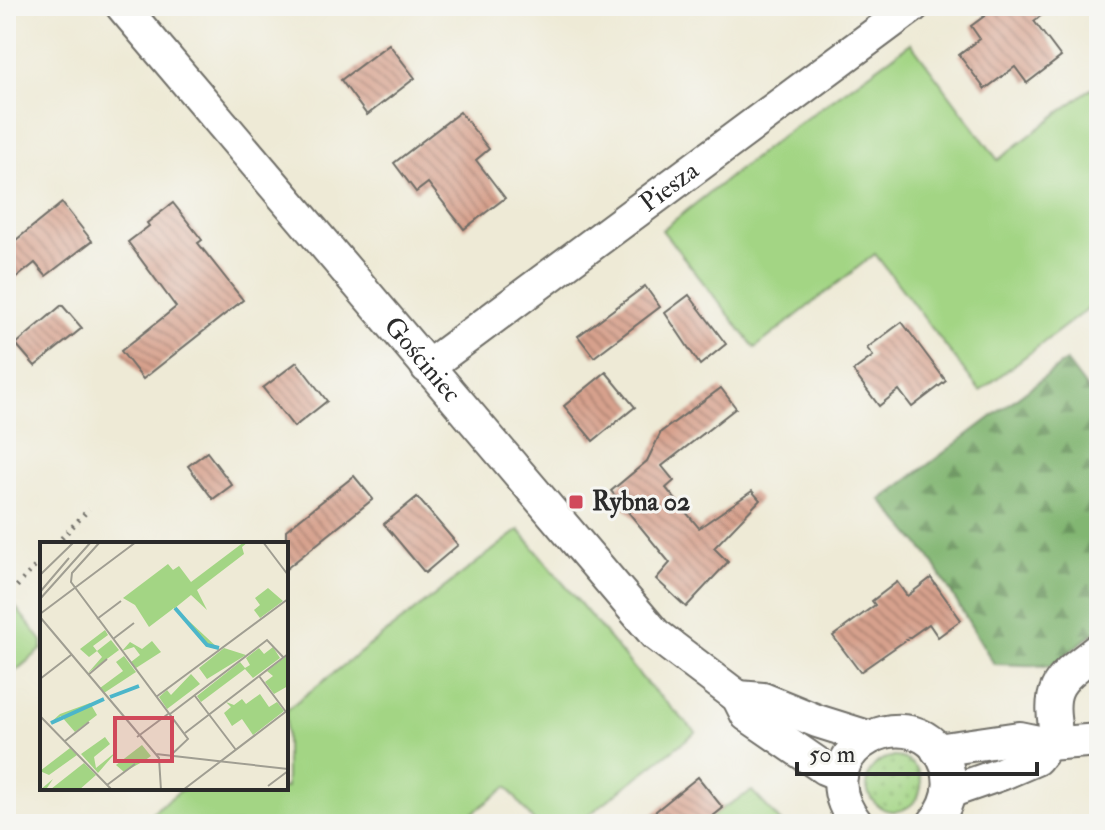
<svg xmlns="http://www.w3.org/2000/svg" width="1105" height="830" font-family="'IM FELL Double Pica',serif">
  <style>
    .grass { fill: #a3d584; stroke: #678058; stroke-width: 2 }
    .forest { fill: url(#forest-firs); stroke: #56704e; stroke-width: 2 }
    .garden { fill: url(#garden-dots); stroke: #678058; stroke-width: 2 }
    .building { fill: url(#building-back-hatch) }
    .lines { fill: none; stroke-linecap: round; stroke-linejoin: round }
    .minor-casing { stroke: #6f6e67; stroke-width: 36 }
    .path { stroke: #6f6e67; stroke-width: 5; stroke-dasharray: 2 6; stroke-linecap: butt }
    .minor { stroke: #fff; stroke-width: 32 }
    .poi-dot { fill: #d1495b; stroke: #f6f6f2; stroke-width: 3 }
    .labels { text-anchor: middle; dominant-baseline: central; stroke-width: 6; stroke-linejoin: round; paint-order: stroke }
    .street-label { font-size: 26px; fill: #2b2b2b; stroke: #f6f6f2 }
    .poi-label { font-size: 26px; font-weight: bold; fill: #2b2b2b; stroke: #f6f6f2; text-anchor: start }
    .inset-river { fill: none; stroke: #4cb6ca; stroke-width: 4 }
    .inset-road { fill: none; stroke: #a09e92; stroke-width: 2 }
    .view { fill: #d1495b; fill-opacity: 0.15; stroke: #d1495b; stroke-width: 4 }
    .inset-edge { fill: none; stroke: #2b2b2b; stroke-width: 4 }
  </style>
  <defs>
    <pattern id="forest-firs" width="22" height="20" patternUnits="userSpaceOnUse" patternTransform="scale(2)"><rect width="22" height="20" fill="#82b672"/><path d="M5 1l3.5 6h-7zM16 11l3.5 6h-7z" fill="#6b945e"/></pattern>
    <pattern id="garden-dots" width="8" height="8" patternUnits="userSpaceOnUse" patternTransform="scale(2)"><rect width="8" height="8" fill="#a3d584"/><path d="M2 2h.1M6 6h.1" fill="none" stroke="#8cb772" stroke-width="1.8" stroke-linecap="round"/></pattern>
    <pattern id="building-back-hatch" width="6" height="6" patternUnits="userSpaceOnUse" patternTransform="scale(2)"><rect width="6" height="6" fill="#d7a18d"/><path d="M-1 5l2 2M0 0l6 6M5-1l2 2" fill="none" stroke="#af8373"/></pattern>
  </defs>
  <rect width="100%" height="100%" fill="#f6f6f2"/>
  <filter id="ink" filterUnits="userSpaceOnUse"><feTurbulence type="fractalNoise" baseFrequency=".0125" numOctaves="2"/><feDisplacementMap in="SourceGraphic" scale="16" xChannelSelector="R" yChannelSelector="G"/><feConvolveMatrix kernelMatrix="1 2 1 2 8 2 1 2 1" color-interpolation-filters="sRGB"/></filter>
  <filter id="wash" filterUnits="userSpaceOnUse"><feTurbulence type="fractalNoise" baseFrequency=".006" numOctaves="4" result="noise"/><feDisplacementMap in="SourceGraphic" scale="32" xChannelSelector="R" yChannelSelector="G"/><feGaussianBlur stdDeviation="1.8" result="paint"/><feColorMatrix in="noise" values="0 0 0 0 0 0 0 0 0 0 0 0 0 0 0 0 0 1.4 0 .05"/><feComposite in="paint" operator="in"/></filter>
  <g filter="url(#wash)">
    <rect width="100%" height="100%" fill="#eeead6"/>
    <g class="grass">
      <path d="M911,43L998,160L1099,82V300L980,391L875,254L755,348L662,230L783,135Z"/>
      <path d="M519,530L647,684L696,732L577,824H536L507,787L458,824H137L184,788H286V710Z"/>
      <path d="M14,605L42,641V649L6,679V611Z"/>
      <path d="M752,791L783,824H703L723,808Z"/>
    </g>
    <path class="forest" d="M1066,361L1099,405V629L1051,666L994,664L929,556L881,500Z"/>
    <circle class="garden" cx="894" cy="784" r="27"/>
    <g id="blocks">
      <g class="building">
        <path d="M998,6H1054L1034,21L1061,57L1027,83L1015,67L985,89L959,55L980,39L971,26Z"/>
        <path d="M389,44L415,78L367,115L341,80Z"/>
        <path d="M460,112L489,149L476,160L505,198L464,229L428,183L416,192L394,163Z"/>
        <path d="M62,203L92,241L46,276L35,263L6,286V248Z"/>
        <path d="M173,203L202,240L198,243L243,300L143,379L121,351L176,307L128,242L149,226L147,223Z"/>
        <path d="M645,286L660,307L594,357L578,336Z"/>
        <path d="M689,295L726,344L700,365L665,313Z"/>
        <path d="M62,305L82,328L35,366L16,344Z"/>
        <path d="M902,322L946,381L912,407L899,390L879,406L853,371L873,356L867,348Z"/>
        <path d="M297,362L327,401L294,427L263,388Z"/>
        <path d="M606,372L635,407L593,441L564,406Z"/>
        <path d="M721,388L736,408L662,466L674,481L666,488L699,528L752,491L760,500L714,548L728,562L686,607L656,579L670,563L611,491L647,461L661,432Z"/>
        <path d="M207,452L232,485L213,499L188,466Z"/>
        <path d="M354,476L373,499L286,569V530Z"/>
        <path d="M417,497L458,545L425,573L384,524Z"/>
        <path d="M931,578L961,620L938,637L929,624L860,672L833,636L875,605L872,601L897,582L907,596Z"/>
        <path d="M698,777L723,808L703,824H640Z"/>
      </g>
    </g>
  </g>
  <g filter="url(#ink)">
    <use href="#blocks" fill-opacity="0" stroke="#6f6e67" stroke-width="2"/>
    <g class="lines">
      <defs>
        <g id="minor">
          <path id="s1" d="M122,6L655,634L738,697L747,715L824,768L841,775"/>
          <path id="s2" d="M427,367L913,6"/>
          <path d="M738,697L763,699L817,721L868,737"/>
          <path d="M1058,742C1046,686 1056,682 1099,649"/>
          <path d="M937,750L1019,738L1048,744L1099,740"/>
          <path d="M949,792L1001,774L1036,759L1048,744"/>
          <path d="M857,824C796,748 921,690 947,767C954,788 947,807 933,824"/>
        </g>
      </defs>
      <use href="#minor" class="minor-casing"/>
      <g class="path">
        <path d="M56,544L89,509"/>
        <path d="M6,598L42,559"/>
      </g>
      <use href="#minor" class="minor"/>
    </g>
  </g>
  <rect class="poi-dot" x="568" y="494" width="16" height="16" rx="4"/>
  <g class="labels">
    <g class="street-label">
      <text stroke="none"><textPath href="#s2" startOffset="302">Piesza</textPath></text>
      <text stroke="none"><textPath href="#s1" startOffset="464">Gościniec</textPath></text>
    </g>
    <g class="poi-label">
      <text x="592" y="502">Rybna 02</text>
    </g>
  </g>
  <g transform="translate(40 542)">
    <rect width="248" height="248" fill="#eeead6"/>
    <path d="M204,0H208L202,5L204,12L157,48L167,68L151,53L135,66L180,108L166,104L134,66L109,85L95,63L83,56L128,22L133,28L139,24L151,40ZM228,46L243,59L220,76L214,68L220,63L215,56ZM65,88L68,93L53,104L57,109L71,98L79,108L48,131L62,115L57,109L49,115L40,107ZM112,99L121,110L96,126L91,120L100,113L94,105L82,109L90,100L102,107ZM233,105L240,116L213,136L205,127L161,160L157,154L200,120L205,126L210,123L206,116L219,106L224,112ZM184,106L206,113L167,137L159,126ZM248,113V144L234,152L225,140L233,134L227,129ZM84,114L96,130L64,151L60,146L83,129L76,120ZM151,132L160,142L127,167L119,155L127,148L131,153ZM220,152L229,165L237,160L244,169L213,193L202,177L192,184L184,171L191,165L186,160L194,163L202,157L206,162ZM50,161L57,173L35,190L21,174L9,182L20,172ZM65,195L70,202L54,215L56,226L77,209L58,231L41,212ZM102,203L111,214L104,219L84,230L76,223ZM30,206L37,213L9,233L0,229ZM44,221L56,233L39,248H0L13,237L7,246L11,247Z" fill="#a3d584"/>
    <path class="inset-river" d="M135,66L167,103L179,106M70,155L99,144M11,181L64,157"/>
    <path class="inset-road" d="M60,0L32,31L31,40L148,197L130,214M223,0L248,33M0,33L34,0M0,50L29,16M0,57L51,0M0,72L96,0M0,75L119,216L121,248M57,77L81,59M73,97L94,81M48,133L67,117M219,134L246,170M0,137L31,113M155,154L196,208M116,155L248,57M130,172L227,98L244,116M0,174L72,248M145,191L248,112M97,195L128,172M25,199L49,180M116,212L248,227M67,243L95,222M228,244L248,229M143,248L248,168"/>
    <path class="view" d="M75,176H132V219H75Z"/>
    <rect width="248" height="248" class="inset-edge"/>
  </g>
  <rect width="1105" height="830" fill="none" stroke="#f6f6f2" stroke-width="32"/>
  <path d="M797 762v12h240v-12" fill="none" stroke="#2b2b2b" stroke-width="4"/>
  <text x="809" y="762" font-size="24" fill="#2b2b2b" stroke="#f6f6f2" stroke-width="6" paint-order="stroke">50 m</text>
</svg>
